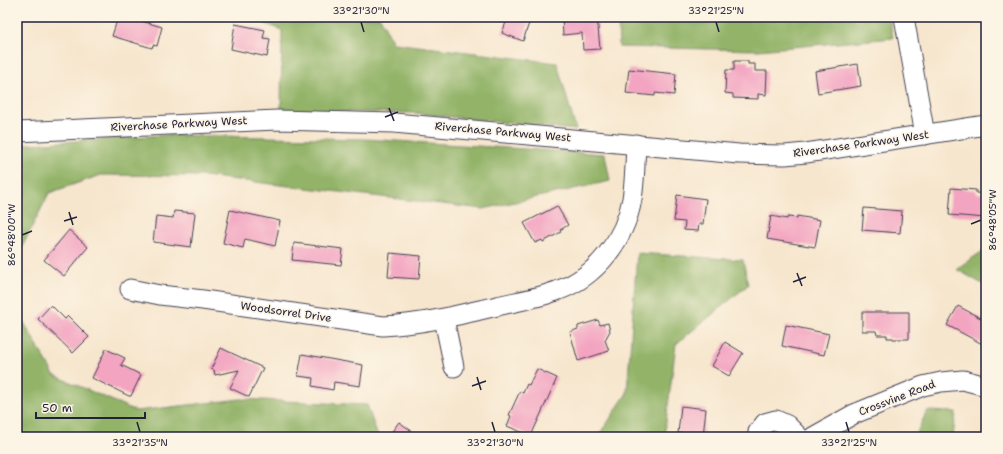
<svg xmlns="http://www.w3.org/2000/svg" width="1003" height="454" font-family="'Shantell Sans',sans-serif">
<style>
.forest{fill:#92b368;stroke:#5a6a52}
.building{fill:#f3a4c1}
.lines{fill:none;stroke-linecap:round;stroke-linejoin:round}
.minor-casing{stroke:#423f51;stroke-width:21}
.minor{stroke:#fff;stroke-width:19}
.ticks{fill:none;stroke:#22223b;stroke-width:1.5}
.labels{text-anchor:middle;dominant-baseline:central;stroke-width:3.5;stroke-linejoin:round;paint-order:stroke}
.street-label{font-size:11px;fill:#22223b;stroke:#fcf5e5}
.neatline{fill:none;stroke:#22223b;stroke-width:1.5}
.ticks-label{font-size:10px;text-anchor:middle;fill:#22223b}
</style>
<rect width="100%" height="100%" fill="#fcf5e5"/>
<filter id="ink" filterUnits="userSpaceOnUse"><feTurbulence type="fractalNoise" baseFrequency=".025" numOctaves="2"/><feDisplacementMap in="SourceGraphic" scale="8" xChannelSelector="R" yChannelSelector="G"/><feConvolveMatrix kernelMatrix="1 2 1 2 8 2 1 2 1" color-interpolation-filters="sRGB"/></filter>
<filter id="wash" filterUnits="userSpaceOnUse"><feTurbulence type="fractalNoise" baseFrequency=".012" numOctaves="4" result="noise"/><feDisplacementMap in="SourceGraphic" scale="16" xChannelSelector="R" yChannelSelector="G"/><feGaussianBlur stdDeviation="0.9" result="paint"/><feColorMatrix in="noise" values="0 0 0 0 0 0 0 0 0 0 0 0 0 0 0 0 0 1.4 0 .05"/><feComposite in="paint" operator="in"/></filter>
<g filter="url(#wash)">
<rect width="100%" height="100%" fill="#f7e6ce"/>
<g class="forest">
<polygon points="247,17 380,17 393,43 557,63 576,130 414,113 281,111 282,30"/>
<polygon points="618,17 889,17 893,38 758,50 619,47"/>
<polygon points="166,135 364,139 605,154 610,181 483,209 204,176 101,175 49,193 17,257 17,145"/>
<polygon points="986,249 986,286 956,269"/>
<polygon points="637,253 743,260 748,285 676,344 664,437 598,437 627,393"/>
<polygon points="17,276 23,321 54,375 136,411 241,399 367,405 378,437 17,437"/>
<polygon points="927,411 956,412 953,437 915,437"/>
</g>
<g id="blocks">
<g class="building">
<polygon points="118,17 128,17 162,27 157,46 153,45 152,48 112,36"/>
<polygon points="508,17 531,17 523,41 502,33"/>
<polygon points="562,17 597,17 600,49 583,50 582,33 563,35"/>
<polygon points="235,24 265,30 263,38 270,39 267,57 231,49"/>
<polygon points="734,61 748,61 748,64 755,64 755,71 767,71 766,95 758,94 758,99 733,98 733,94 725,93 726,70 734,70"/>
<polygon points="858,64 861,86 818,93 815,71"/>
<polygon points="629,69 676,74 674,95 655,93 655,96 626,93"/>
<polygon points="951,188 976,190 976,193 986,194 986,218 949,215"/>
<polygon points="677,195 706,199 703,224 699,224 698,231 684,230 685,222 674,221"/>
<polygon points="557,206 568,225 560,230 561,232 543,242 542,240 535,243 524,223"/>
<polygon points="864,208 902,211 900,233 862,230"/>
<polygon points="230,210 280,221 275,246 245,239 243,248 223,243"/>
<polygon points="174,211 195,213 191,247 153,242 156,216 173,218"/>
<polygon points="771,216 787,219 788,217 797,218 797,216 820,220 815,247 767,239"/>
<polygon points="69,230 88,247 64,276 44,260"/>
<polygon points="294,243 343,249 341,265 292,260"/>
<polygon points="390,253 421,256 419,279 388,277"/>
<polygon points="51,305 65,319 68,316 89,337 73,353 38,319"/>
<polygon points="958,306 986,321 986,346 947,325"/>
<polygon points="862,312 909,312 909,339 893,339 893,338 887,338 887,335 877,335 876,331 862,331"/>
<polygon points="598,320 600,325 608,323 610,331 605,340 609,351 578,361 570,332 578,329 578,326"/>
<polygon points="786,325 829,334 824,355 782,346"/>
<polygon points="725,342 743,353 729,376 712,366"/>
<polygon points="221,348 263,368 249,397 230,388 239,370 215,375 214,370 211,369"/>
<polygon points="106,349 125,358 121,365 141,375 131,396 129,396 92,378"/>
<polygon points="302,354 363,365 360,386 334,382 333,390 312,386 313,378 298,376"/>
<polygon points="537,369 557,378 531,436 507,426 511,416 509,415 520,391 523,393 527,384 529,385"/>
<polygon points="681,406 706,409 703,436 678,433"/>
<polygon points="399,422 420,437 388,437"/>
</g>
</g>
</g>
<g filter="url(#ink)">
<use href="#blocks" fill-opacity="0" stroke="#423f51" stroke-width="1"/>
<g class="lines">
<defs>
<g id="minor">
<polyline points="904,17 925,135"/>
<polyline points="17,132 277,120 394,123 739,154 785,155 806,153 986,125"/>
<path d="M130,289L160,295L203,300L383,326C423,324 459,315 497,306C518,301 539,298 559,290C597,276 625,239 632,199C635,181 635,162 636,144"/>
<polyline points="444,319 454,367"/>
<polyline points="758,437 758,432 765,423 776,420 787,425 799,437"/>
<polyline points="813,437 854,414 923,386 941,382 963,380 986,386"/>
</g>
</defs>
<use href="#minor" class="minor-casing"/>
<use href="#minor" class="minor"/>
</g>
</g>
<path class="ticks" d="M361,22L364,32M716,22L719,32M389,108L394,121M385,117L398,112M69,212L73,225M64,221L77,217M971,224L981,220M22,235L32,231M797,273L802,286M793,282L806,277M477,377L481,390M472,386L486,381M137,422L140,432M492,422L495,432M846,422L849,432"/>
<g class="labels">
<g class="street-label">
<text transform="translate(179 124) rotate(-3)">Riverchase Parkway West</text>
<text transform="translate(503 132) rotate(5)">Riverchase Parkway West</text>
<text transform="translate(861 144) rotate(-8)">Riverchase Parkway West</text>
<text transform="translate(286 312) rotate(8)">Woodsorrel Drive</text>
<text transform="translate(897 398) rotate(-21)">Crossvine Road</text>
</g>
</g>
<rect width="1003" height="454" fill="none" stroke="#fcf5e5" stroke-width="44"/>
<path d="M36 412v6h109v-6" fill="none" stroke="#22223b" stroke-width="2"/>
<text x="42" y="412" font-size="12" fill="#22223b" stroke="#fcf5e5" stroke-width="3" paint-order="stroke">50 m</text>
<rect x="22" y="22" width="959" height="410" class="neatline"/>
<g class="ticks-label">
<text x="361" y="14">33°21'30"N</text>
<text x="716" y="14">33°21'25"N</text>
<text transform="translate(992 220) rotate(-90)" y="4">86°48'05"W</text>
<text transform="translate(11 235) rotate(-90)" y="4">86°48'00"W</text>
<text x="140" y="446">33°21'35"N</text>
<text x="495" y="446">33°21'30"N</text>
<text x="849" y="446">33°21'25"N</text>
</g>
</svg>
